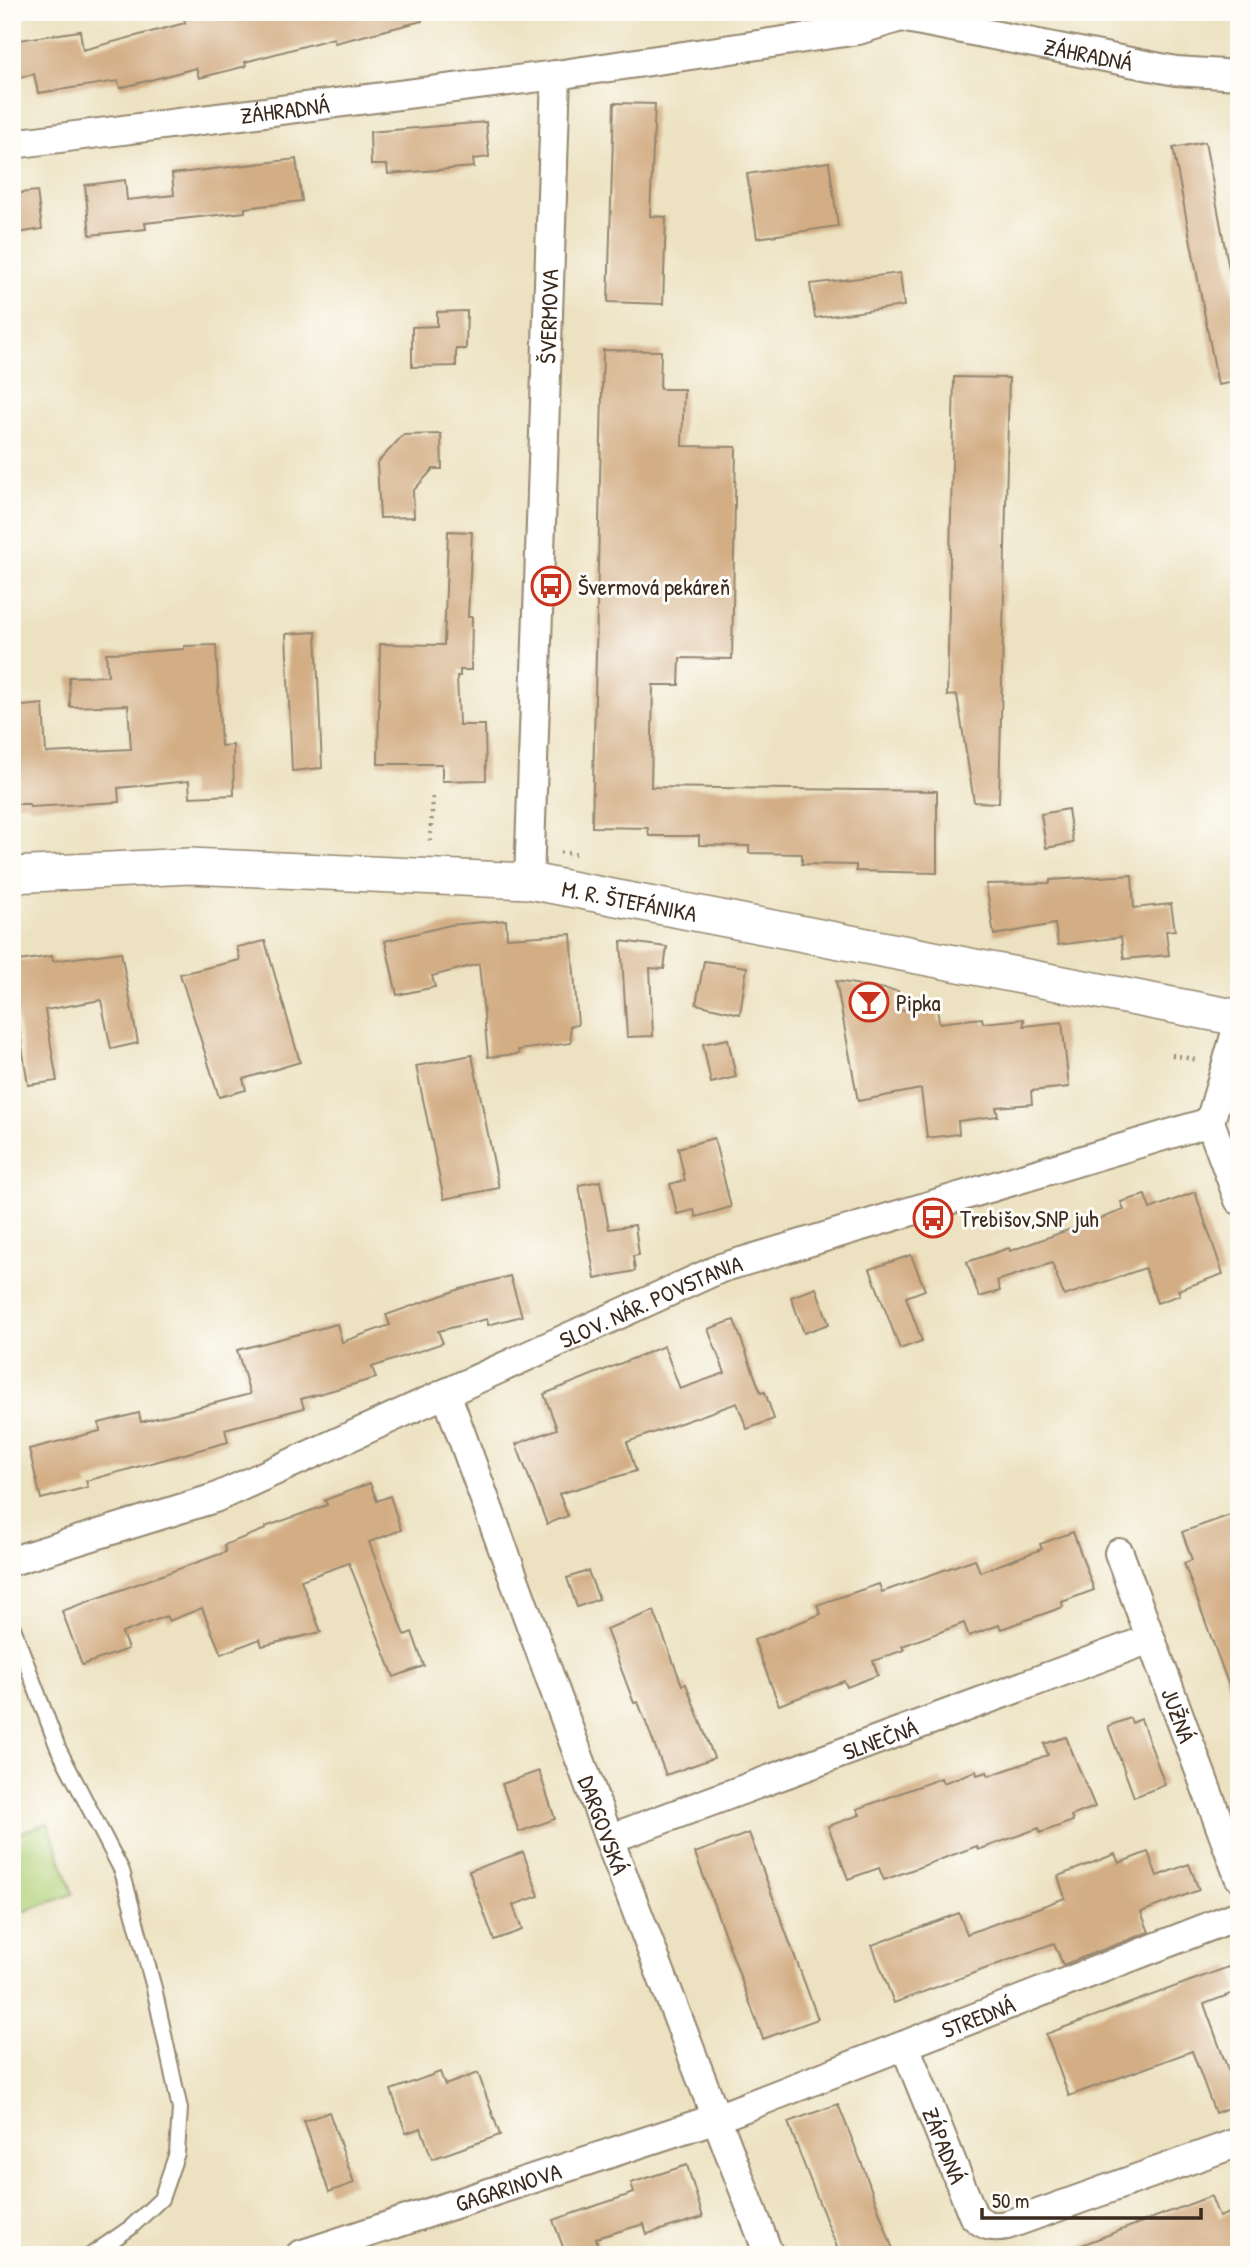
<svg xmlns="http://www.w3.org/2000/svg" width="1251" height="2267" font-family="'Patrick Hand',sans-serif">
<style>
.green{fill:#b1d179;stroke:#767e4c;stroke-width:2}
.building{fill:#d3ad84}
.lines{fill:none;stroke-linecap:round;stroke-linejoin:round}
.service-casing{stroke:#94866f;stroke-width:18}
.minor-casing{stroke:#94866f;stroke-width:32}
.tertiary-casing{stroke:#94866f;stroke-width:38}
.path{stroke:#94866f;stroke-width:4.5;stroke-dasharray:2 5;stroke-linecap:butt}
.service{stroke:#fff;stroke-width:14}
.minor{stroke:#fff;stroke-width:28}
.tertiary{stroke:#fff;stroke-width:35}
.labels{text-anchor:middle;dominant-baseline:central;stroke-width:6;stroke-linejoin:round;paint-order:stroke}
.street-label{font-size:23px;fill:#3b2a1e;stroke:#fdfcf7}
.poi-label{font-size:23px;fill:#3b2a1e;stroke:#fdfcf7;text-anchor:start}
</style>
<rect width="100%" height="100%" fill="#fdfcf7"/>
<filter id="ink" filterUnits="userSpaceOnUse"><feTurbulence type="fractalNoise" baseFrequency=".0143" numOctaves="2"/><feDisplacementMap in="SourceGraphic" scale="14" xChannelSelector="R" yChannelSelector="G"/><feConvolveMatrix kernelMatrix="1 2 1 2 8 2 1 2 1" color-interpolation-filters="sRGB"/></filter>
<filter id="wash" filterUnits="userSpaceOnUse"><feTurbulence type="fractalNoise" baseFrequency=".00686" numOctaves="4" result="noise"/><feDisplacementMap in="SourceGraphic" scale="28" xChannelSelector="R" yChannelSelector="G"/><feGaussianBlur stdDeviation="1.57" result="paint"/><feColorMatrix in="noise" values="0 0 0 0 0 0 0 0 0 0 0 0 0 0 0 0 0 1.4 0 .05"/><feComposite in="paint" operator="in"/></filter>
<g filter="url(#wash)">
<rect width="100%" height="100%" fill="#ece1c0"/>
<polygon class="green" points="48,1823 73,1894 12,1916 12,1835"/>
<g id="blocks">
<g class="building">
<polygon points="207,12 421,12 422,21 335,43 334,38 245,62 246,66 199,78 196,68 120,88 118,81 38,93 34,74 12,79 12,41 80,31 83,50 185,23 184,18"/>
<polygon points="614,103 655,104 650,216 666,217 663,304 608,302"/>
<polygon points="486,122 489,157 473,159 474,167 388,174 387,165 371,165 370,132"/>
<polygon points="1205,142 1239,322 1239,381 1218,385 1173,148"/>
<polygon points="296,159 302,201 245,208 245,212 145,223 146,229 90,235 85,185 125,180 127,200 174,195 172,174"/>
<polygon points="829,162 838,226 757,238 747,174"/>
<polygon points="37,191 42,229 12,234 12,194"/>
<polygon points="900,273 904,306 815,318 810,284"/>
<polygon points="467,311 466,349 456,349 456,366 412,367 412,327 437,326 437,312"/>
<polygon points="603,350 661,351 660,389 684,389 682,446 736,447 732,659 680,658 679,685 653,685 651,787 937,791 937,873 856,871 856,865 802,864 802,854 749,853 749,846 699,845 699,836 649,836 648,828 592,827"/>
<polygon points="954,377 1009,378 999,803 974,802 957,695 947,696"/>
<polygon points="441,434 442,469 433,469 413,491 414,517 380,518 377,463 403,435"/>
<polygon points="448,531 472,532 468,617 472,617 471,670 460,670 460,676 457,676 459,725 485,725 486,780 442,781 442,764 378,764 380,644 444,645"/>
<polygon points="316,632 322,768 292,771 286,634"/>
<polygon points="216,645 221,746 233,745 234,795 190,797 189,781 118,788 119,802 30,807 29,804 14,804 12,707 43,704 46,753 131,749 128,705 70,707 69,677 108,676 106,653 143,652 184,649 184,646"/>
<polygon points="1068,809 1073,843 1046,848 1041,814"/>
<polygon points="1132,875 1134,908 1171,904 1175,930 1166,931 1169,955 1124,959 1121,937 1058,945 1055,924 994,935 986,884 1050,883 1050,880"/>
<polygon points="506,920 507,938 571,934 578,1025 570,1026 571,1043 518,1050 519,1054 488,1057 479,964 432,976 435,987 397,995 385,941 450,925"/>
<polygon points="265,941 300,1062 243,1079 246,1090 219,1097 180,974 240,960 237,947"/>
<polygon points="621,941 667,947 664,969 650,968 653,1036 627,1037"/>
<polygon points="121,952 138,1043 111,1049 101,1000 45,1010 57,1081 28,1085 12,981 12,962 52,956 53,961"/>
<polygon points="704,961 747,967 740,1014 696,1004"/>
<polygon points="836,981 898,991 895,1011 937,1006 939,1023 982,1018 983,1023 1024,1019 1024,1026 1062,1022 1069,1087 1031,1091 1032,1104 996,1107 998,1116 958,1121 959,1134 927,1138 921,1089 858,1101"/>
<polygon points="728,1039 736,1077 711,1083 703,1044"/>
<polygon points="472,1055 499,1188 444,1199 416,1066"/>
<polygon points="714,1138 731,1207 696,1217 694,1210 677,1214 670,1184 685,1180 678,1148"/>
<polygon points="600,1181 609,1229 635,1225 639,1255 633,1256 635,1271 595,1279 579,1185"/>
<polygon points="1195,1192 1223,1274 1178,1290 1180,1295 1157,1303 1145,1268 1064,1296 1052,1263 997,1281 1000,1291 979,1297 967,1262 1009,1248 1010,1251 1124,1210 1121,1202 1145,1195 1150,1209"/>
<polygon points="911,1255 925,1290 906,1297 922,1341 900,1349 870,1269"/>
<polygon points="510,1276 522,1316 488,1325 487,1319 438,1331 443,1343 372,1367 376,1378 301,1399 304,1408 225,1429 228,1442 86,1481 88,1487 41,1499 29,1449 100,1431 99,1423 139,1413 141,1422 250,1394 237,1350 337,1324 342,1342 390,1325 386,1315 460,1289"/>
<polygon points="816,1288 829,1324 804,1333 791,1297"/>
<polygon points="734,1320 761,1393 765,1392 774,1419 747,1429 737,1403 627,1442 636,1471 559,1494 568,1516 547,1524 516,1444 557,1429 544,1394 664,1346 680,1389 725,1373 708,1329"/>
<polygon points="370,1483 377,1501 390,1496 401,1530 369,1542 405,1635 412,1632 424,1666 394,1677 349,1563 301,1580 321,1632 262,1646 260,1639 221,1654 202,1608 169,1621 166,1616 122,1633 128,1649 82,1665 62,1611 226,1552 224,1545 266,1529 265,1527 327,1505 325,1500"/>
<polygon points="1239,1512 1239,1708 1237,1708 1184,1563 1192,1560 1182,1532"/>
<polygon points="1073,1532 1094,1590 1062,1602 1063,1607 1001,1629 999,1625 969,1636 964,1623 902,1646 904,1650 873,1661 878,1675 847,1687 844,1681 779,1705 754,1640 821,1614 817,1605 849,1594 879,1584 882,1592 975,1559 980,1572 1042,1549 1040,1544"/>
<polygon points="588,1571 599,1599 577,1607 567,1578"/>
<polygon points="654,1611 682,1685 686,1684 714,1758 666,1775 638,1702 634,1703 606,1629"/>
<polygon points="1130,1718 1132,1723 1141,1719 1165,1785 1134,1797 1108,1726"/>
<polygon points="1066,1737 1095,1807 1071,1816 1073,1821 1040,1833 1039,1828 978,1850 977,1846 884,1880 879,1868 848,1879 828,1826 860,1815 857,1809 941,1778 943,1783 976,1771 977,1775 987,1772 989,1776 1048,1755 1044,1744"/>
<polygon points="539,1771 555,1819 519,1832 502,1784"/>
<polygon points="749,1833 818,2019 763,2039 695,1853"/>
<polygon points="523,1852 539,1896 513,1905 522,1930 494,1940 469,1871"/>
<polygon points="1148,1852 1157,1876 1189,1864 1199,1890 1141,1912 1149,1932 1063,1965 1054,1943 894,2003 872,1945 959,1913 967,1934 1065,1898 1058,1876 1115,1854 1119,1863"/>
<polygon points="1231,1966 1239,1991 1204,2004 1231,2078 1239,2075 1239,2104 1215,2113 1192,2051 1069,2096 1046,2034"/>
<polygon points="440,2072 445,2085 478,2073 500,2135 432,2159 421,2128 406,2133 391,2090"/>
<polygon points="838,2104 862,2164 895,2255 840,2255 803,2162 788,2122"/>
<polygon points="329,2112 354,2183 329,2192 304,2121"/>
<polygon points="687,2165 703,2217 647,2234 644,2224 596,2238 598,2245 566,2255 553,2220 634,2193 631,2183"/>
<polygon points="1211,2196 1219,2217 1239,2209 1239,2255 1063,2255 1063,2252"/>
</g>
</g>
</g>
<g filter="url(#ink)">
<use href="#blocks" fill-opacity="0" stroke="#94866f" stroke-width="2"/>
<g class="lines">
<defs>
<polyline id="service" points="12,1625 58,1748 122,1871 154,1988 180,2109 177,2153 161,2199 130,2228 91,2255"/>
<g id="minor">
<path id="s1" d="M858,30L901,17L1176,71L1239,75"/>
<path id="s2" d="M12,144L556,75"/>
<path id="s3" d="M529,881L556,75L858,30L854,12"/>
<polyline points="1210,1122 1239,1022"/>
<polyline points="1210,1122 1239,1200"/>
<path id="s4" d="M446,1393L609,1839L769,2255"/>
<path id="s5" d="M1119,1553L1239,1877"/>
<path id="s6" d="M12,1561L215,1498L721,1268L1210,1122"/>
<path id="s7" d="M609,1839L1150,1639"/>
<path id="s8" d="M905,2046L973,2215C984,2226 992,2228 1007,2225L1239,2142"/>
<path id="s9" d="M300,2255L717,2118L1239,1915"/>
</g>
<g id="tertiary">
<path id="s10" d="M12,875L189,866L529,881L1239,1018"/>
</g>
</defs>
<use href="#service" class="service-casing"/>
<use href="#minor" class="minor-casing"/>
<use href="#tertiary" class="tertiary-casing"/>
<g class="path">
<polyline points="430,841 433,795"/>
<polyline points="560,852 580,854"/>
<polyline points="1172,1055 1198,1060"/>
</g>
<use href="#service" class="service"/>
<use href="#minor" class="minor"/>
<use href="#tertiary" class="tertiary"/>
</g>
</g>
<defs>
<symbol id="bus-ring" viewBox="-11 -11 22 22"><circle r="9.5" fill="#fdfcf7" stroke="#c8321e" stroke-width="1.5"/><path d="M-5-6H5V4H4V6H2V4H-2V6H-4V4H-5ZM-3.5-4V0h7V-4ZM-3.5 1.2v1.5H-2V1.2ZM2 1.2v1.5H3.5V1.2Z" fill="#c8321e"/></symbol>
<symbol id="bar-ring" viewBox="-11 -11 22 22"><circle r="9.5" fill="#fdfcf7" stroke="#c8321e" stroke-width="1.5"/><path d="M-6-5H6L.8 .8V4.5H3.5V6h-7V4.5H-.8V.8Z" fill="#c8321e"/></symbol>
</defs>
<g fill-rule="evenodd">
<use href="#bus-ring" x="529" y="564" width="44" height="44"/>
<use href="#bar-ring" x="847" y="980" width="44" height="44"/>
<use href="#bus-ring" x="911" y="1196" width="44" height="44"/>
</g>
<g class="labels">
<g class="street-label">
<text stroke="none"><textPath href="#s1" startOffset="236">ZÁHRADNÁ</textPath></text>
<text stroke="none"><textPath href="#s2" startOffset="275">ZÁHRADNÁ</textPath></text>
<text stroke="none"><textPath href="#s3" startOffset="565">ŠVERMOVA</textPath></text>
<text stroke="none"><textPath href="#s10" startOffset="620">M. R. ŠTEFÁNIKA</textPath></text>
<text stroke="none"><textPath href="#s6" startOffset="691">SLOV. NÁR. POVSTANIA</textPath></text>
<text stroke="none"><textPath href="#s5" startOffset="173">JUŽNÁ</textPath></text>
<text stroke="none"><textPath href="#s7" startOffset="289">SLNEČNÁ</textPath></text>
<text stroke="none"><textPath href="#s4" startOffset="460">DARGOVSKÁ</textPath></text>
<text stroke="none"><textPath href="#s9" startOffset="719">STREDNÁ</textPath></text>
<text stroke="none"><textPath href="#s8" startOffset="107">ZÁPADNÁ</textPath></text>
<text stroke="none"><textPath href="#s9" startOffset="219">GAGARINOVA</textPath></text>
</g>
<g class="poi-label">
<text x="578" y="586">Švermová pekáreň</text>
<text x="896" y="1002">Pipka</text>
<text x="960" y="1218">Trebišov,SNP juh</text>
</g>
</g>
<rect width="1251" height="2267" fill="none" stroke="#fdfcf7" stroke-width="42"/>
<path d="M982 2208v10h219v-10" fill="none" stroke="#3b2a1e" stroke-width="3.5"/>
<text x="992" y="2208" font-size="21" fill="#3b2a1e" stroke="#fdfcf7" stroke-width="5" paint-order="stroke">50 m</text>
</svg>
